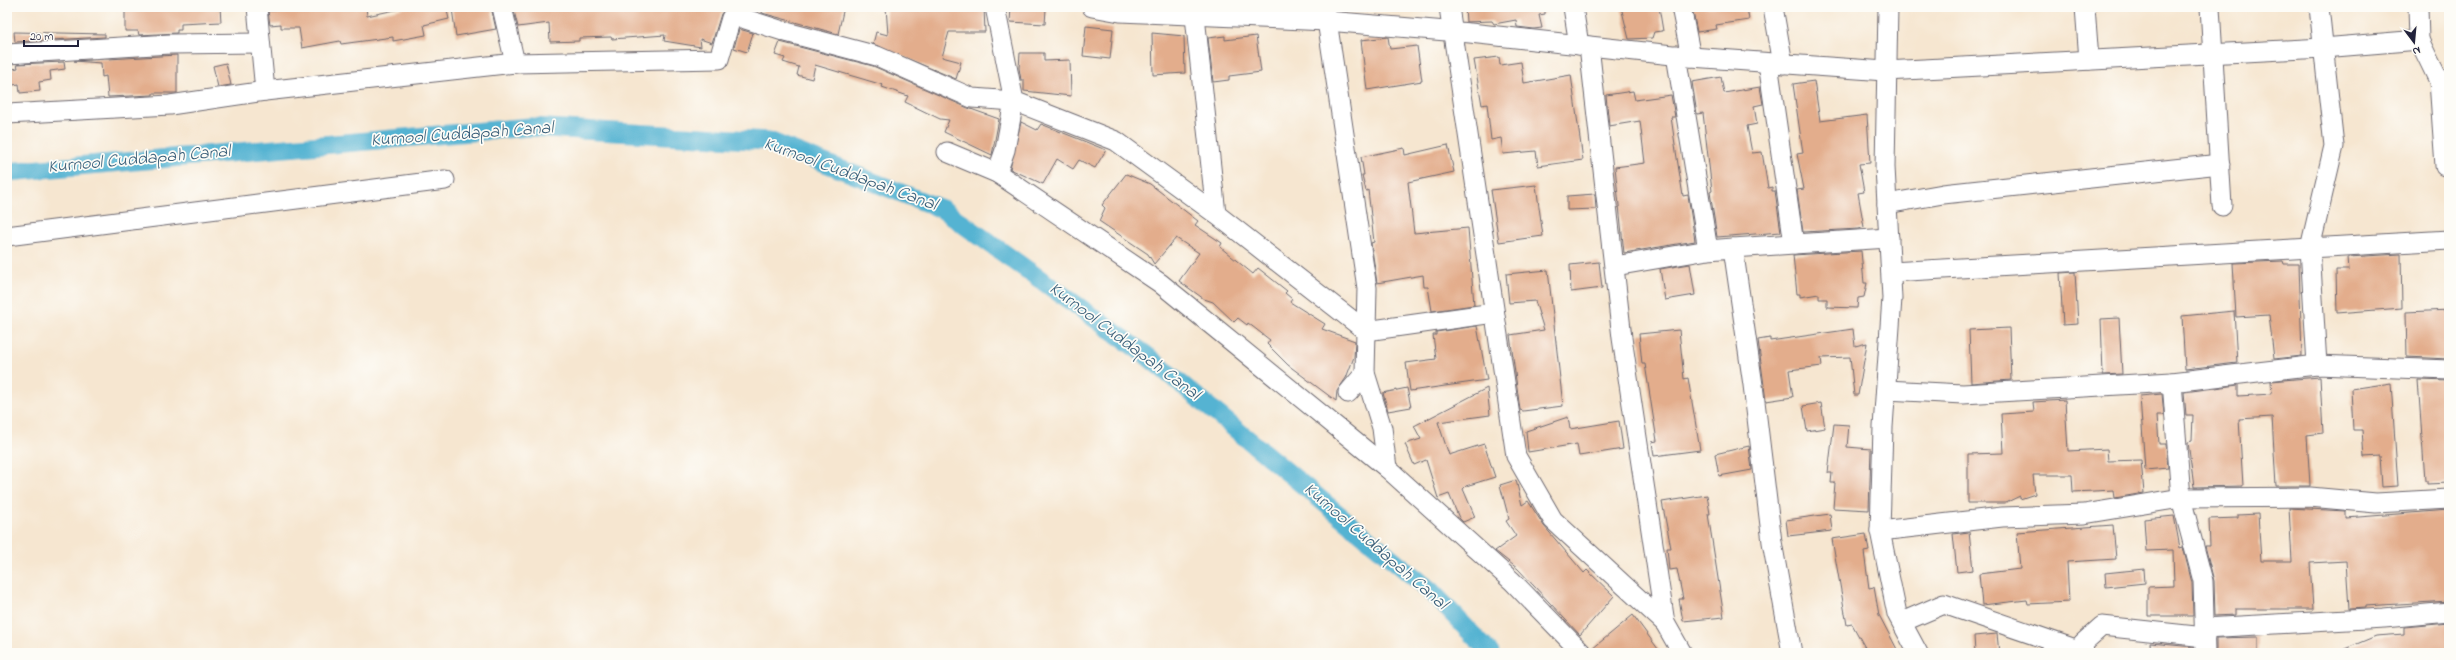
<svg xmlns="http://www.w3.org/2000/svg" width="2456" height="660" font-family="'Indie Flower',sans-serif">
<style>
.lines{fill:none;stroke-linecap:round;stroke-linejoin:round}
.canal{stroke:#54b3d2;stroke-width:19}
.building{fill:#e3ad8c}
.minor-casing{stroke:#6c676f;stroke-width:21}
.minor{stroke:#fff;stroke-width:19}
.labels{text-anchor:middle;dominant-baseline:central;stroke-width:3.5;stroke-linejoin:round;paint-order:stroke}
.water-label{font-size:18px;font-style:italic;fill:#365c77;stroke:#fdfcf7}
</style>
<rect width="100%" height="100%" fill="#fdfcf7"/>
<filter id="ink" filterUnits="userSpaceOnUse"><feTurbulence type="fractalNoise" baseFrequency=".025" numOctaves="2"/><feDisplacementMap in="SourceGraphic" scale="8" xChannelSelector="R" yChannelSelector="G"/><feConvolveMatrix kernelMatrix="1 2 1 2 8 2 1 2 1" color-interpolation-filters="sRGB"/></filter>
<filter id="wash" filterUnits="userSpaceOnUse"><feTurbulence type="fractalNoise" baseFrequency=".012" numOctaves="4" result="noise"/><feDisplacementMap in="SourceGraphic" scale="16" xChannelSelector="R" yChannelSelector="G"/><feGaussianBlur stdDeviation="0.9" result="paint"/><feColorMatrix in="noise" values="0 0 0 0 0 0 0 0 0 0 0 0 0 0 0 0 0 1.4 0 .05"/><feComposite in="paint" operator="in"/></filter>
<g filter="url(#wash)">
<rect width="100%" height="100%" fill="#f6e6d0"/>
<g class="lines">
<polyline class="canal" points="7,172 530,127 769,141 942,209 1146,355 1431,591 1490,653"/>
</g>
<g id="blocks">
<g class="building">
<polygon points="125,7 220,7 221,22 181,24 181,30 177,30 177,33 139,35 138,31 125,31"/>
<polygon points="308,7 366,7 367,16 409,7 446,7 449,19 424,25 426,35 393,41 393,37 341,44 340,41 302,48 299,28 281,28 281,24 270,25 268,11 309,9"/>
<polygon points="461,7 491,7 496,29 456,36 452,9"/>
<polygon points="513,7 731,7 725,9 721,14 712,43 700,39 701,47 664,41 665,35 612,39 611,37 579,38 579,41 550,42 549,23 518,27"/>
<polygon points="763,7 844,7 838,34 762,13"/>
<polygon points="886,7 984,7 985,32 949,32 942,57 961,62 956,79 873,44 876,32 888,35"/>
<polygon points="1011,7 1046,9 1045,24 1010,22"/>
<polygon points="1465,7 1545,7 1545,14 1539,15 1542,28 1534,29 1517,27 1516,20 1494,24 1492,21 1466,22"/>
<polygon points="1621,7 1659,7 1663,31 1654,32 1652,38 1629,39"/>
<polygon points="1692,7 1747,7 1749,20 1716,25 1717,29 1697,32"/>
<polygon points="1086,26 1113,29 1110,59 1083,56"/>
<polygon points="739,29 753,33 747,52 734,48"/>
<polygon points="14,32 105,34 105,37 15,42"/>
<polygon points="1152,33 1184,36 1185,73 1153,75"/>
<polygon points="1225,36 1225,40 1256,36 1261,72 1229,76 1229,80 1213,82 1208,38"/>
<polygon points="1388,37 1390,49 1417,46 1422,81 1367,90 1361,40"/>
<polygon points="780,42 873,66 968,108 999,119 992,155 944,132 949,120 940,119 905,102 908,96 882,87 883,85 815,65 812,79 797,75 799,67 783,62 785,58 775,55"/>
<polygon points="1020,53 1044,53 1044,61 1070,60 1071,96 1024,91 1024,80 1021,80 1019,68"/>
<polygon points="177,55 177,93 153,93 153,95 108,97 106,76 102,77 101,63 74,61"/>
<polygon points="1499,57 1500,65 1521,62 1524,83 1571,75 1583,160 1538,166 1536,151 1503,154 1501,138 1491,140 1487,104 1482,105 1474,60"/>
<polygon points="64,62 65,69 50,71 51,80 39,82 40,91 20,93 19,84 7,86 7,70 18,68 17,64"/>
<polygon points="226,63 231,85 218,87 213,66"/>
<polygon points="1721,77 1724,93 1760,87 1763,104 1754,106 1757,124 1747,126 1752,153 1762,152 1768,188 1772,187 1772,191 1775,191 1781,232 1717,237 1710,192 1712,191 1703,113 1697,114 1692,82"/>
<polygon points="1814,81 1820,121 1867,115 1870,163 1859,164 1864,192 1858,193 1864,227 1859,229 1803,232 1797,190 1804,189 1797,154 1803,153 1793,84"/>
<polygon points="1633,91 1635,100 1671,95 1675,117 1671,117 1677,158 1683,196 1688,195 1695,241 1624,253 1615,167 1645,163 1640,121 1609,126 1606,95"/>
<polygon points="1021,122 1037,130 1041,124 1106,150 1095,168 1079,160 1073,169 1057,159 1043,184 1010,169"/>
<polygon points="1448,145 1454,172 1408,182 1414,233 1468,228 1474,305 1432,311 1428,287 1424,287 1423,275 1377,283 1371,243 1374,242 1368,190 1366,191 1362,175 1364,175 1361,157 1404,148 1405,155"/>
<polygon points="1126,174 1150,184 1198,221 1195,225 1222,243 1220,247 1253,274 1258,268 1287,291 1285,293 1292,299 1290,302 1325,324 1322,329 1355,341 1354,357 1346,378 1337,391 1336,401 1288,365 1267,344 1270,340 1248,323 1247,325 1238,318 1234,322 1213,302 1204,299 1179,281 1199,253 1176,238 1154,264 1148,254 1099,221 1105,208 1102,205"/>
<polygon points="1536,185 1543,236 1499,242 1491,190"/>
<polygon points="1595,194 1596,209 1567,210 1567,196"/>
<polygon points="1861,251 1864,283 1867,283 1864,297 1858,298 1857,308 1827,307 1827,299 1819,299 1819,294 1800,297 1800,294 1797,294 1793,255"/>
<polygon points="2401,254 2402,308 2337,313 2336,270 2349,270 2348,257"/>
<polygon points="2283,261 2284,264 2299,264 2302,356 2274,359 2269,315 2236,317 2233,263"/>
<polygon points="1599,262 1602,288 1571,292 1570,265"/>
<polygon points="1690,264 1695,295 1665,300 1660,269"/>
<polygon points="1548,270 1563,406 1523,411 1520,410 1510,335 1544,330 1535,301 1509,303 1506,274"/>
<polygon points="2075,272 2078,324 2063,325 2060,273"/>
<polygon points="2449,310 2449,359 2407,357 2406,312"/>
<polygon points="2234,311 2237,363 2185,369 2182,316"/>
<polygon points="2119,318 2122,374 2103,375 2101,319"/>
<polygon points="1477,326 1487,380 1410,391 1406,363 1436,359 1433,335 1436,335 1436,332"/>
<polygon points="2009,328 2011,380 1971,383 1969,330"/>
<polygon points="1853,329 1855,346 1867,343 1858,395 1854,395 1850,357 1821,358 1822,366 1789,370 1793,397 1766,401 1758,340 1770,338 1770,341"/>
<polygon points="1679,330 1684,379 1688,378 1700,450 1654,456 1652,442 1657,441 1645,364 1642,364 1639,334"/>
<polygon points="2320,377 2323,433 2307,435 2310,486 2276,486 2272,417 2239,419 2243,486 2194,487 2188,442 2192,441 2193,415 2186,415 2184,392 2238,385 2238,396 2272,394 2271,381"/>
<polygon points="2418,380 2449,381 2449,483 2427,484 2427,481 2425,481"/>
<polygon points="2391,383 2398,486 2382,487 2380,456 2364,457 2362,430 2353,430 2351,389"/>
<polygon points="1407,388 1411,407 1388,411 1383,393"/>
<polygon points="1487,388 1490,415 1438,422 1449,455 1484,444 1495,477 1466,486 1463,489 1475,517 1463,522 1459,518 1449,494 1438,498 1426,460 1414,465 1405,444 1421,439 1414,426"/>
<polygon points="2162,394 2164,415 2157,415 2159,444 2166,444 2168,468 2145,470 2140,396"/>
<polygon points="2065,400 2068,451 2107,449 2108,461 2141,460 2144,493 2115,498 2114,490 2073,492 2072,475 2033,475 2035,494 2020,499 2020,496 2005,503 1968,503 1968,454 2003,453 2001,414 2034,412 2033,402"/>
<polygon points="1821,403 1825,428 1807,431 1803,406"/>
<polygon points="1568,417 1570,429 1619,421 1623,449 1579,456 1577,444 1528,452 1526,431"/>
<polygon points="1834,424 1849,425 1847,447 1871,449 1869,510 1833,508 1835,483 1831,483 1832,473 1828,473"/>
<polygon points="1749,446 1752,470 1719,476 1715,454"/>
<polygon points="1516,480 1522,505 1528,501 1544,526 1584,573 1587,570 1614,596 1580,635 1518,569 1495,551 1516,536 1506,521 1509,519 1500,485"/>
<polygon points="1707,495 1710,514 1708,514 1724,617 1683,621 1679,599 1683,599 1677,569 1669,570 1667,548 1671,548 1662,502"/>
<polygon points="2289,508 2346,511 2346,518 2449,510 2449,601 2365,606 2365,608 2349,609 2346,561 2310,563 2313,609 2235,609 2235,615 2215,616 2214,581 2205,546 2210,546 2209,519 2238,518 2238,515 2258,514 2261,561 2292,561"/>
<polygon points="1830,514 1832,531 1788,536 1786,520"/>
<polygon points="2174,516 2180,548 2183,547 2192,583 2193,616 2148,616 2148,587 2174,586 2173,550 2146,551 2144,519"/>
<polygon points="2113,525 2116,559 2067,562 2069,602 2028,604 2027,600 1982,605 1979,574 2020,569 2017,532"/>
<polygon points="1969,532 1973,570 1957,572 1953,534"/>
<polygon points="1866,534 1869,551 1864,552 1869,588 1874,587 1879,615 1899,653 1868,653 1852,624 1847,625 1832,539"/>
<polygon points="2144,569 2145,583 2106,587 2105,573"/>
<polygon points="1633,615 1661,653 1593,653 1592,649"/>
<polygon points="2449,623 2449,653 2335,653 2376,636 2404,634 2404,627"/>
<polygon points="1997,634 1999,653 1975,653 1974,636"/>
<polygon points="2258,637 2258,653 2216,653 2216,638"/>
<polygon points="2150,643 2194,647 2194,653 2151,653"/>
</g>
</g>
</g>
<g filter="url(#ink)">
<use href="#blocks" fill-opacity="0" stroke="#6c676f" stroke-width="1"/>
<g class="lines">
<defs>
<g id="minor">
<polyline points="257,7 265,91"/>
<polyline points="502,7 515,63"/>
<polyline points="995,7 1014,101 1116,141 1216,214"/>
<polyline points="1092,7 1120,12 1327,21 1470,33 1691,57 1885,71 2323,48 2419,40 2418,7"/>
<polyline points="1194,7 1216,214 1366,331 1494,313"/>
<polyline points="1325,7 1367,288 1365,373 1348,393"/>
<polyline points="1449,7 1516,456 1553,520 1665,623"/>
<polyline points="1573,7 1579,45"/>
<polyline points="1681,7 1691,57"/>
<polyline points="1773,7 1783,64"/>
<polyline points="1888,7 1885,167 1892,298 1883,427 1880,531 1897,614 1918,653"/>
<polyline points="2085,7 2089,60"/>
<polyline points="2210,7 2222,206"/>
<polyline points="2419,40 2439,81 2449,79"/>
<polyline points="1589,46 1622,338 1665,623 1682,653"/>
<polyline points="7,54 170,44 260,43"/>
<polyline points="1676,55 1708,250 1733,248 1753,385 1772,542 1792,653"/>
<polyline points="1768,63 1794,244 1889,238"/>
<polyline points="2439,81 2445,166 2449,167"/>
<polyline points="7,114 170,105 265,91 515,63 719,59 731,18 742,18 786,32 877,56 972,98 1014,101 1005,150 997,173"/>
<polyline points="947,152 997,173 1160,283 1387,468 1512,581 1582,653"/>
<polyline points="1887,204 1943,194 2220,164"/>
<polyline points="7,236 445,180"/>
<polyline points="1733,248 1794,244"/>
<polyline points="1615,266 1708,250"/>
<polyline points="1891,272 2310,248 2334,146 2319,7"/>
<polyline points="2317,365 2310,248 2449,240"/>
<polyline points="1365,373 1382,428 1387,468"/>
<polyline points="1886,390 1963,394 2172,382"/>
<polyline points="1880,531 2002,517 2084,514 2181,498 2310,497 2376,503 2449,499"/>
<polyline points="1902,622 1944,604 2084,652"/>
<polyline points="2205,628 2384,618 2449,612"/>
<polyline points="2084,653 2083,643 2102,626 2205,637"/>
<polyline points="2205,653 2203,581 2181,498 2172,382 2317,365 2449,370"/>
</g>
</defs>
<use href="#minor" class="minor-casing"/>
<use href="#minor" class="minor"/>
</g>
</g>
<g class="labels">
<g class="water-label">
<text transform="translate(462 135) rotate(-4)">Kurnool Cuddapah Canal</text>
<text transform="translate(139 160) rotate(-5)">Kurnool Cuddapah Canal</text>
<text transform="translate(850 175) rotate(20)">Kurnool Cuddapah Canal</text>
<text transform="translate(1124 342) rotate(37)">Kurnool Cuddapah Canal</text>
<text transform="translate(1375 547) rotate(41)">Kurnool Cuddapah Canal</text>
</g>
</g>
<rect width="2456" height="660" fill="none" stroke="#fdfcf7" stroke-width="24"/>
<g transform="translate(2414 42) rotate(164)" stroke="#fdfcf7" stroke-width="3" paint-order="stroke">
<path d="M0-3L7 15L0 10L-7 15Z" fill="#22223b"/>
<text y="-6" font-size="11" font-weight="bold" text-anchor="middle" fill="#22223b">N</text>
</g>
<path d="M24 40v6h54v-6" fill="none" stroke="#22223b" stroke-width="2"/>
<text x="30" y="40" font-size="12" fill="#22223b" stroke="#fdfcf7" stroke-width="3" paint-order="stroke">20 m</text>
</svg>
